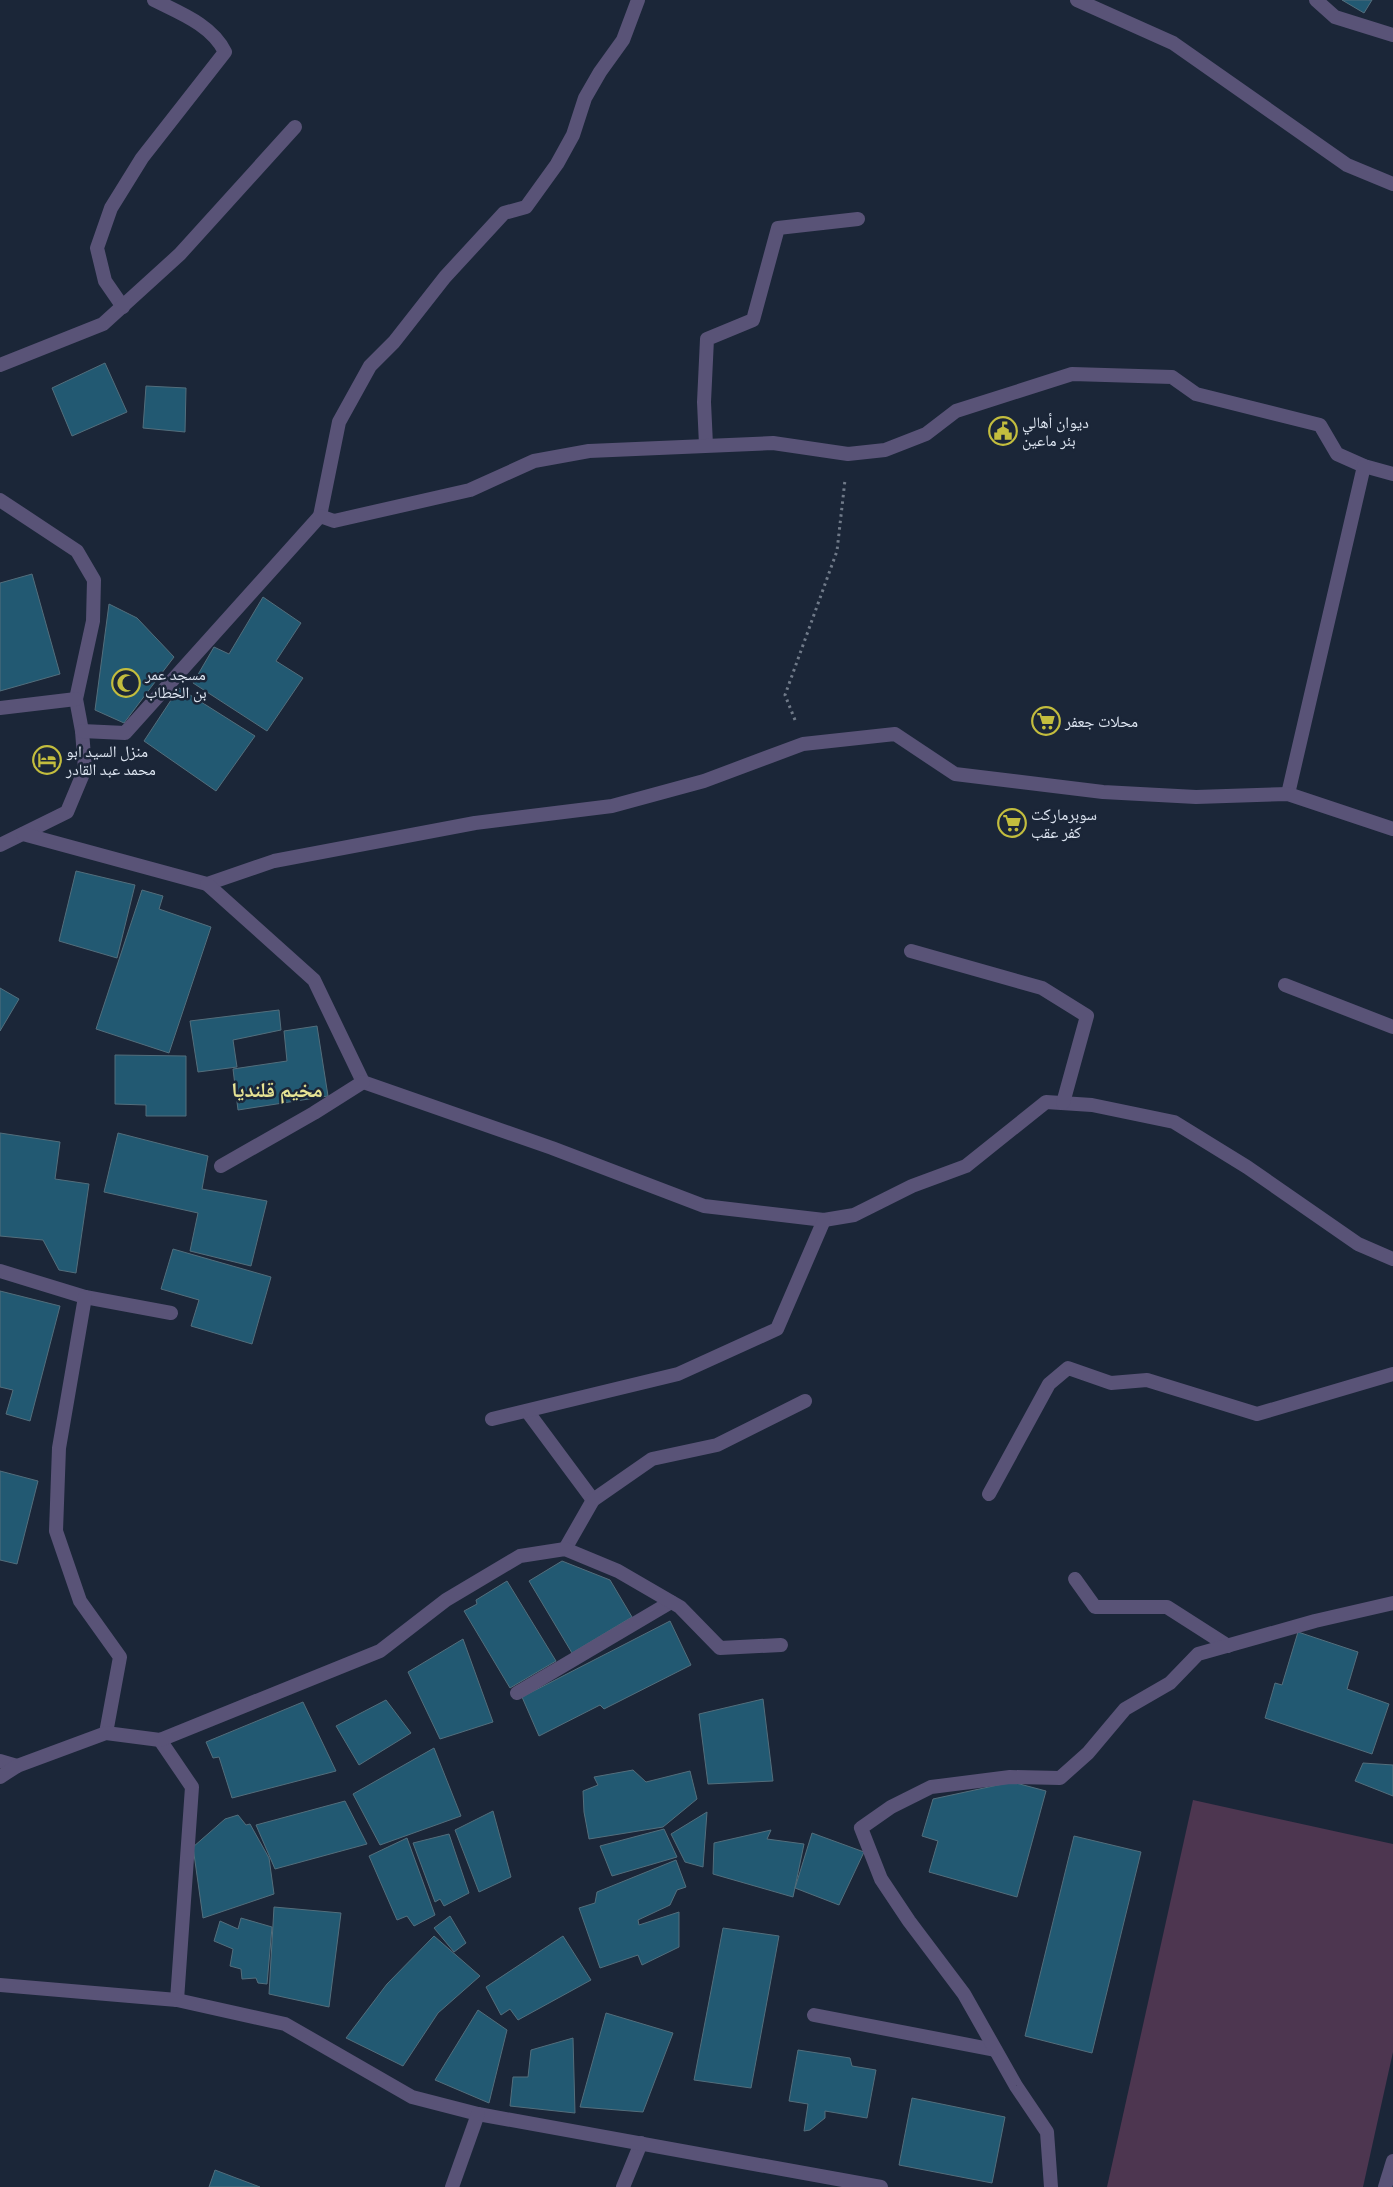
<svg xmlns="http://www.w3.org/2000/svg" width="1393" height="2187" font-family="Cabin,'Noto Naskh Arabic',sans-serif">
<style>
.green{fill:#4d3650}
.building{fill:#225972;stroke:#536e7c}
.lines{fill:none;stroke-linecap:round;stroke-linejoin:round}
.path{stroke:#707a89;stroke-width:3;stroke-dasharray:2.5 4;stroke-linecap:butt}
.service{stroke:#595377;stroke-width:14}
.minor{stroke:#595377;stroke-width:14}
.labels{text-anchor:middle;dominant-baseline:central;stroke-width:5;stroke-linejoin:round;paint-order:stroke}
.poi-label{font-size:16px;fill:#dee6f2;stroke:#1b2638;text-anchor:start}
.district-label{font-size:21px;font-weight:bold;fill:#e6e394;stroke:#1b2638}
</style>
<rect width="100%" height="100%" fill="#1b2638"/>
<polygon class="green" points="1193,1800 1393,1844 1393,2052 1363,2187 1107,2187"/>
<g class="building">
<polygon points="1342,0 1372,0 1364,13"/>
<polygon points="105,363 127,412 72,436 52,388"/>
<polygon points="146,386 186,388 185,432 143,428"/>
<polygon points="32,574 60,674 0,691 0,583"/>
<polygon points="263,597 301,623 276,661 303,678 267,731 193,683 214,647 229,654"/>
<polygon points="109,604 137,618 174,657 124,723 95,710"/>
<polygon points="179,688 255,736 216,791 144,741"/>
<polygon points="76,871 135,885 117,958 59,941"/>
<polygon points="142,890 163,896 159,909 211,927 169,1053 96,1029"/>
<polygon points="0,988 19,999 0,1031"/>
<polygon points="279,1010 281,1030 233,1040 237,1067 198,1072 190,1021"/>
<polygon points="317,1026 328,1096 238,1110 233,1069 287,1061 284,1031"/>
<polygon points="115,1055 186,1056 186,1116 146,1116 146,1105 115,1104"/>
<polygon points="0,1133 60,1142 55,1179 89,1184 76,1273 59,1270 43,1240 0,1236"/>
<polygon points="118,1133 208,1156 202,1189 267,1201 251,1266 190,1251 198,1213 104,1192"/>
<polygon points="173,1249 271,1277 252,1344 191,1326 199,1300 161,1289"/>
<polygon points="0,1291 60,1306 30,1421 6,1414 13,1390 0,1387"/>
<polygon points="0,1471 38,1481 17,1564 0,1560"/>
<polygon points="562,1561 610,1580 632,1617 572,1653 529,1581"/>
<polygon points="507,1581 556,1661 510,1688 464,1611 477,1604 476,1600"/>
<polygon points="670,1621 691,1665 604,1709 600,1705 539,1736 522,1697"/>
<polygon points="1298,1632 1358,1652 1347,1689 1389,1704 1372,1754 1265,1718 1275,1683 1282,1685"/>
<polygon points="463,1639 493,1722 440,1739 408,1672"/>
<polygon points="763,1699 773,1781 708,1784 699,1714"/>
<polygon points="386,1700 411,1733 359,1765 336,1726"/>
<polygon points="303,1702 336,1771 232,1798 219,1757 213,1758 206,1742"/>
<polygon points="434,1748 461,1816 380,1845 353,1794"/>
<polygon points="1363,1763 1393,1765 1393,1796 1355,1781"/>
<polygon points="633,1770 646,1782 690,1771 697,1799 663,1827 589,1839 584,1812 583,1791 598,1785 594,1777"/>
<polygon points="1012,1782 1046,1791 1017,1897 929,1872 938,1841 922,1836 933,1799"/>
<polygon points="345,1801 367,1844 275,1869 256,1825"/>
<polygon points="493,1811 511,1877 479,1892 455,1830"/>
<polygon points="707,1812 703,1867 685,1862 671,1834"/>
<polygon points="238,1815 246,1825 250,1824 269,1858 274,1894 203,1918 193,1847 225,1819"/>
<polygon points="664,1829 677,1857 612,1876 600,1846"/>
<polygon points="771,1830 767,1839 804,1844 793,1897 713,1874 714,1843"/>
<polygon points="812,1833 864,1852 839,1905 795,1888"/>
<polygon points="449,1834 469,1893 444,1906 440,1899 435,1902 413,1843"/>
<polygon points="1074,1836 1141,1852 1092,2053 1025,2036"/>
<polygon points="407,1838 435,1915 414,1926 407,1916 397,1920 369,1856"/>
<polygon points="676,1860 686,1887 677,1890 670,1905 638,1920 639,1925 679,1912 679,1947 642,1965 638,1955 600,1968 579,1908 595,1903 597,1892"/>
<polygon points="274,1907 341,1913 329,2007 269,1994"/>
<polygon points="450,1916 466,1943 454,1952 434,1928"/>
<polygon points="241,1918 272,1927 267,1984 258,1983 256,1978 242,1979 241,1969 230,1966 233,1949 214,1941 220,1921 238,1929"/>
<polygon points="723,1928 779,1936 751,2088 694,2080"/>
<polygon points="434,1936 480,1976 438,2013 403,2066 346,2038 387,1984"/>
<polygon points="563,1936 591,1980 518,2020 510,2009 501,2015 486,1987"/>
<polygon points="478,2010 507,2030 489,2103 435,2080"/>
<polygon points="606,2013 673,2033 643,2112 580,2107"/>
<polygon points="573,2038 575,2113 510,2106 513,2077 528,2077 531,2050"/>
<polygon points="798,2050 850,2058 852,2066 876,2070 867,2118 825,2111 825,2118 810,2130 804,2131 808,2104 789,2101"/>
<polygon points="912,2098 1005,2117 992,2183 899,2165"/>
<polygon points="215,2170 260,2187 209,2187"/>
</g>
<g class="lines">
<polyline class="path" points="795,720 785,695 837,551 845,480"/>
<g class="service">
<polyline points="814,2015 995,2050"/>
<polyline points="623,2187 641,2143"/>
</g>
<g class="minor">
<polyline points="1077,0 1173,43 1347,165 1393,184"/>
<polyline points="1316,0 1335,17 1393,35"/>
<path d="M123,307L105,281L97,248L111,208L142,158L225,52C212,25 180,13 154,0"/>
<polyline points="0,365 103,324 180,254 295,127"/>
<polyline points="706,445 704,402 707,339 753,320 778,228 858,219"/>
<polyline points="0,500 77,551 94,580 93,621 76,699 82,731 85,769 67,812 0,845"/>
<polyline points="320,516 339,422 370,366 394,342 445,277 504,213 526,207 557,164 573,135 585,98 600,72 623,40 638,0"/>
<polyline points="0,708 76,699"/>
<polyline points="82,731 125,733 320,516 334,521 470,490 534,461 589,451 773,443 848,454 885,450 926,434 956,411 1072,374 1172,377 1196,394 1320,425 1337,454 1364,466 1393,474"/>
<polyline points="1288,794 1364,466"/>
<polyline points="23,834 207,884 274,861 475,823 612,806 704,781 803,744 895,734 955,774 1103,792 1196,797 1288,794 1393,829"/>
<polyline points="207,884 314,980 363,1082 552,1148 704,1206 824,1220 854,1215 912,1186 966,1166 1046,1102 1092,1105 1174,1122 1247,1167 1358,1244 1393,1259"/>
<polyline points="911,951 1042,988 1087,1016 1063,1103"/>
<polyline points="1285,985 1393,1027"/>
<polyline points="221,1166 314,1113 363,1082"/>
<polyline points="0,1271 85,1297 171,1313"/>
<polyline points="85,1297 59,1448 56,1531 80,1601 120,1657 106,1733"/>
<polyline points="527,1411 593,1500"/>
<polyline points="492,1419 678,1374 777,1329 824,1220"/>
<polyline points="989,1494 1049,1384 1068,1368 1111,1383 1147,1380 1257,1414 1393,1374"/>
<polyline points="565,1549 593,1500 652,1459 717,1445 805,1401"/>
<polyline points="1075,1579 1095,1607 1167,1607 1228,1646"/>
<polyline points="517,1693 671,1602"/>
<polyline points="160,1740 192,1787 177,2000"/>
<polyline points="0,1761 17,1766"/>
<polyline points="0,1777 17,1766 106,1733 160,1740 380,1651 446,1600 520,1556 565,1549 618,1571 680,1607 720,1648 781,1645"/>
<polyline points="0,1985 177,2000 285,2024 412,2097 478,2114 881,2187"/>
<polyline points="452,2187 478,2114"/>
<polyline points="1051,2187 1047,2132 1016,2086 964,1994 909,1921 881,1879 861,1828 891,1807 931,1787 1010,1777 1060,1778 1088,1753 1125,1709 1170,1683 1198,1654 1315,1621 1393,1603"/>
<polyline points="1385,2187 1393,2161"/>
</g>
</g>
<defs>
<symbol id="civic-ring" viewBox="-11 -11 22 22"><circle r="9.5" fill="#1b2638" stroke="#c3bd3e" stroke-width="1.5"/><path d="M-.6-6.5H3V-4.5H.6V-3L4-1V1h2V6H-6V1h2V-1L-.6-3ZM-1.2 2.5V6h2.4V2.5Z" fill="#c3bd3e"/></symbol>
<symbol id="mosque-ring" viewBox="-11 -11 22 22"><circle r="9.5" fill="#1b2638" stroke="#c3bd3e" stroke-width="1.5"/><path d="M3.5-4.9A6 6 0 1 0 3.5 4.9A5 5 0 1 1 3.5-4.9Z" fill="#c3bd3e"/></symbol>
<symbol id="supermarket-ring" viewBox="-11 -11 22 22"><circle r="9.5" fill="#1b2638" stroke="#c3bd3e" stroke-width="1.5"/><path d="M-6-5.5h2.5l.6 2H6L4.5 2H-2.5L-4.4-4H-6ZM-1.5 3.2a1.3 1.3 0 1 0 .1 0ZM3 3.2a1.3 1.3 0 1 0 .1 0Z" fill="#c3bd3e"/></symbol>
<symbol id="hotel-ring" viewBox="-11 -11 22 22"><circle r="9.5" fill="#1b2638" stroke="#c3bd3e" stroke-width="1.5"/><path d="M-6-4.5h1.5V1H6V5H4.5V3h-9V5H-6ZM-4 0a1.8 1.8 0 1 1 3.6 0ZM.5 0V-2.5h3Q6-2.5 6 0Z" fill="#c3bd3e"/></symbol>
</defs>
<g fill-rule="evenodd">
<use href="#civic-ring" x="987" y="415" width="32" height="32"/>
<use href="#mosque-ring" x="110" y="667" width="32" height="32"/>
<use href="#supermarket-ring" x="1030" y="705" width="32" height="32"/>
<use href="#hotel-ring" x="31" y="744" width="32" height="32"/>
<use href="#supermarket-ring" x="996" y="807" width="32" height="32"/>
</g>
<g class="labels">
<g class="poi-label">
<text x="1022" y="422">ديوان أهالي<tspan x="1022" dy="18">بئر ماعين</tspan></text>
<text x="145" y="674">مسجد عمر<tspan x="145" dy="18">بن الخطاب</tspan></text>
<text x="1065" y="721">محلات جعفر</text>
<text x="66" y="751">منزل السيد ابو<tspan x="66" dy="18">محمد عبد القادر</tspan></text>
<text x="1031" y="814">سوبرماركت<tspan x="1031" dy="18">كفر عقب</tspan></text>
</g>
<g class="district-label">
<text x="277" y="1089">مخيم قلنديا</text>
</g>
</g>
</svg>
